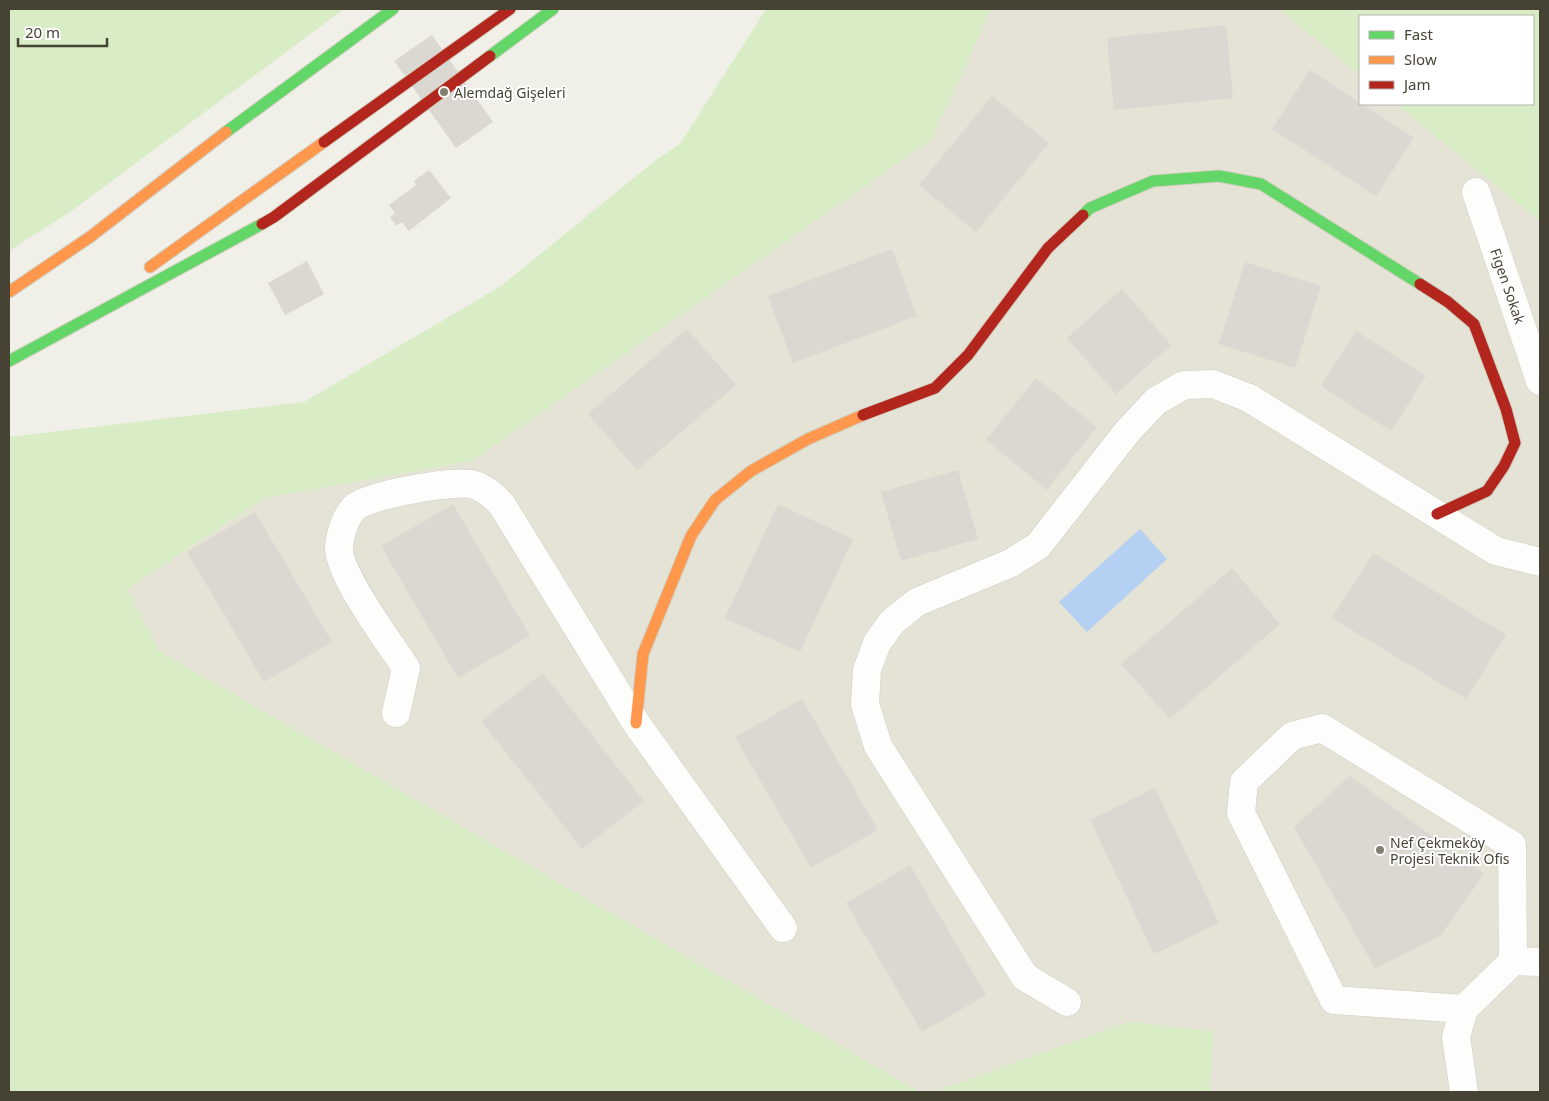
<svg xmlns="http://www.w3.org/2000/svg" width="1549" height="1101" font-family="'Noto Sans',sans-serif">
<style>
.residential{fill:#e5e3d5}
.green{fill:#d8edc6}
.water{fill:#b4d0f2}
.building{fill:#dad8d1}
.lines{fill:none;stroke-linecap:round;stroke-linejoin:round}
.street-casing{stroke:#cecdc6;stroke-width:29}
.fast-casing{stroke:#d0cebe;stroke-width:13}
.slow-casing{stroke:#d0cebe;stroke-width:13}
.jam-casing{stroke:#d0cebe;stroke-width:13}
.street{stroke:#fdfdfc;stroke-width:28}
.fast{stroke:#63d668;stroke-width:11}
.slow{stroke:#ff974d;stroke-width:11}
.jam{stroke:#b3261e;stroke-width:11}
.poi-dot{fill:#827f73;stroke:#fff;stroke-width:2}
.labels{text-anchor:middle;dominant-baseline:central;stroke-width:4;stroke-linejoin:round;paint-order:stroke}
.poi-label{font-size:14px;fill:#474334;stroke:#fff;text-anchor:start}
.street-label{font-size:14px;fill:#474334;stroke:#fff}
</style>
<rect width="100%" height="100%" fill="#f0efe8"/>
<polygon class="residential" points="991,9 1279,9 1360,75 1360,104 1396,104 1540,221 1540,1092 1210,1092 1212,1031 1128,1022 934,1092 920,1092 159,651 127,589 265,498 472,461 932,139"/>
<g class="green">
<polygon points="9,9 344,9 70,212 9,251"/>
<polygon points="766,9 991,9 932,139 472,461 265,498 127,589 159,651 920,1092 9,1092 9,437 304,402 501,286 656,160 680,144"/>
<polygon points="1279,9 1540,9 1540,221 1396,104 1533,104 1533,16 1360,16 1360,75"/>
<polygon points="1128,1022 1213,1031 1210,1092 934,1092"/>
</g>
<polygon class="water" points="1140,529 1167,559 1087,632 1059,602"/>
<g class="building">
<polygon points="1226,25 1233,98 1114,110 1107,38"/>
<polygon points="432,35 493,122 456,148 394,61"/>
<polygon points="1310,70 1414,138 1376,196 1272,129"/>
<polygon points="992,96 1049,143 976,232 919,185"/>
<polygon points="429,170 451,198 409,231 402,222 396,226 390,217 395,213 389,205 416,185 414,181"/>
<polygon points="892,249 917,316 793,363 768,296"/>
<polygon points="307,261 324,294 285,315 268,283"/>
<polygon points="1245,262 1321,286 1295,368 1219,344"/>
<polygon points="1122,289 1171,345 1116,394 1067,338"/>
<polygon points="687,329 736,385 637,470 588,414"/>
<polygon points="1356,331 1426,376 1391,431 1321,386"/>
<polygon points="1036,378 1097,427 1047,490 986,440"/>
<polygon points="958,470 978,539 901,561 881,492"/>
<polygon points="453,504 530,636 458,678 381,546"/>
<polygon points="778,504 853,539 800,652 725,618"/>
<polygon points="255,512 332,642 264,682 187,552"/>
<polygon points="1373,553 1506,635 1466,699 1332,618"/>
<polygon points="1232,568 1280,624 1170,719 1121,664"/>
<polygon points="543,673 644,801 582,849 481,721"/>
<polygon points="802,699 878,830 811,868 735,737"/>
<polygon points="1350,776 1484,874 1440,936 1375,968 1294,827"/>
<polygon points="1155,788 1219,923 1154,954 1090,820"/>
<polygon points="910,865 986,995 922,1032 846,903"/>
</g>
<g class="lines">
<defs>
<g id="street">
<polyline points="1476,192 1540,381"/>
<path d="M396,713L406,668C390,643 337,573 339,546C340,535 345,517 354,508C367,495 457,479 475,485C486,489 495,497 502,505L636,723L783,928"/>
<polygon points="1322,728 1512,845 1513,961 1464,1009 1334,1000 1241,813 1244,782 1292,736"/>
<polyline points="1513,961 1540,962"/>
<polyline points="1067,1002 1025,977 878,746 865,704 867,670 877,643 892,622 917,602 1011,563 1038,546 1127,432 1156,401 1184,385 1213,384 1249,398 1496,551 1540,562"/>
<polyline points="1464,1009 1456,1037 1464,1092"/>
</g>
<g id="fast">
<polyline points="490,56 553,9"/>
<polyline points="226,132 393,9"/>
<polyline points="1083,215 1090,208 1153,181 1219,176 1261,184 1420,284"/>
<polyline points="9,361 262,224"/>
</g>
<g id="slow">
<polyline points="150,267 324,142"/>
<polyline points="9,292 90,237 226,132"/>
<polyline points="636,723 643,654 691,536 715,500 751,471 808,439 863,415"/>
</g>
<g id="jam">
<polyline points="324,142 510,9"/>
<polyline points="262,224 274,217 490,56"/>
<polyline points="1420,284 1448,302 1474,324 1506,409 1515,443 1504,466 1487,491 1437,514"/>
<polyline points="863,415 935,388 968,355 1048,248 1083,215"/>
</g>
</defs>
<use href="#street" class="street-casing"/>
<use href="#fast" class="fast-casing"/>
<use href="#slow" class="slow-casing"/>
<use href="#jam" class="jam-casing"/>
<use href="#street" class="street"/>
<use href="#fast" class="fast"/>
<use href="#slow" class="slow"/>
<use href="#jam" class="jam"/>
</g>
<g class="poi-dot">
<circle cx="444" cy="92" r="5"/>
<circle cx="1380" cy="850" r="5"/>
</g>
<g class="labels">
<g class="poi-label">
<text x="454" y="92">Alemdağ Gişeleri</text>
<text x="1390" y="842">Nef Çekmeköy<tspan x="1390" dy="16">Projesi Teknik Ofis</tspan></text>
</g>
<g class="street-label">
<text transform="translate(1508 286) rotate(71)">Figen Sokak</text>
</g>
</g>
<rect width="1549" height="1101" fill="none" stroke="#474334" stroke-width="20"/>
<rect x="1359" y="15" width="175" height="90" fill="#ffffff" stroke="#b5b4ae"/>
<rect x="1369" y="31" width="25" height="8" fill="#63d668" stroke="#b5b4ae"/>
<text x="1404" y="40" font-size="15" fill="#474334">Fast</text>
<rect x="1369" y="56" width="25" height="8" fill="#ff974d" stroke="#b5b4ae"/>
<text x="1404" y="65" font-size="15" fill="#474334">Slow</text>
<rect x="1369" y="81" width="25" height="8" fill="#b3261e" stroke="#b5b4ae"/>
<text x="1404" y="90" font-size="15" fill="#474334">Jam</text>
<path d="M18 38v8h89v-8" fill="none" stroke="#474334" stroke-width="2.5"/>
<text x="25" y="38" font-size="15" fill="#474334" stroke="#ffffff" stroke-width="4" paint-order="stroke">20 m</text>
</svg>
